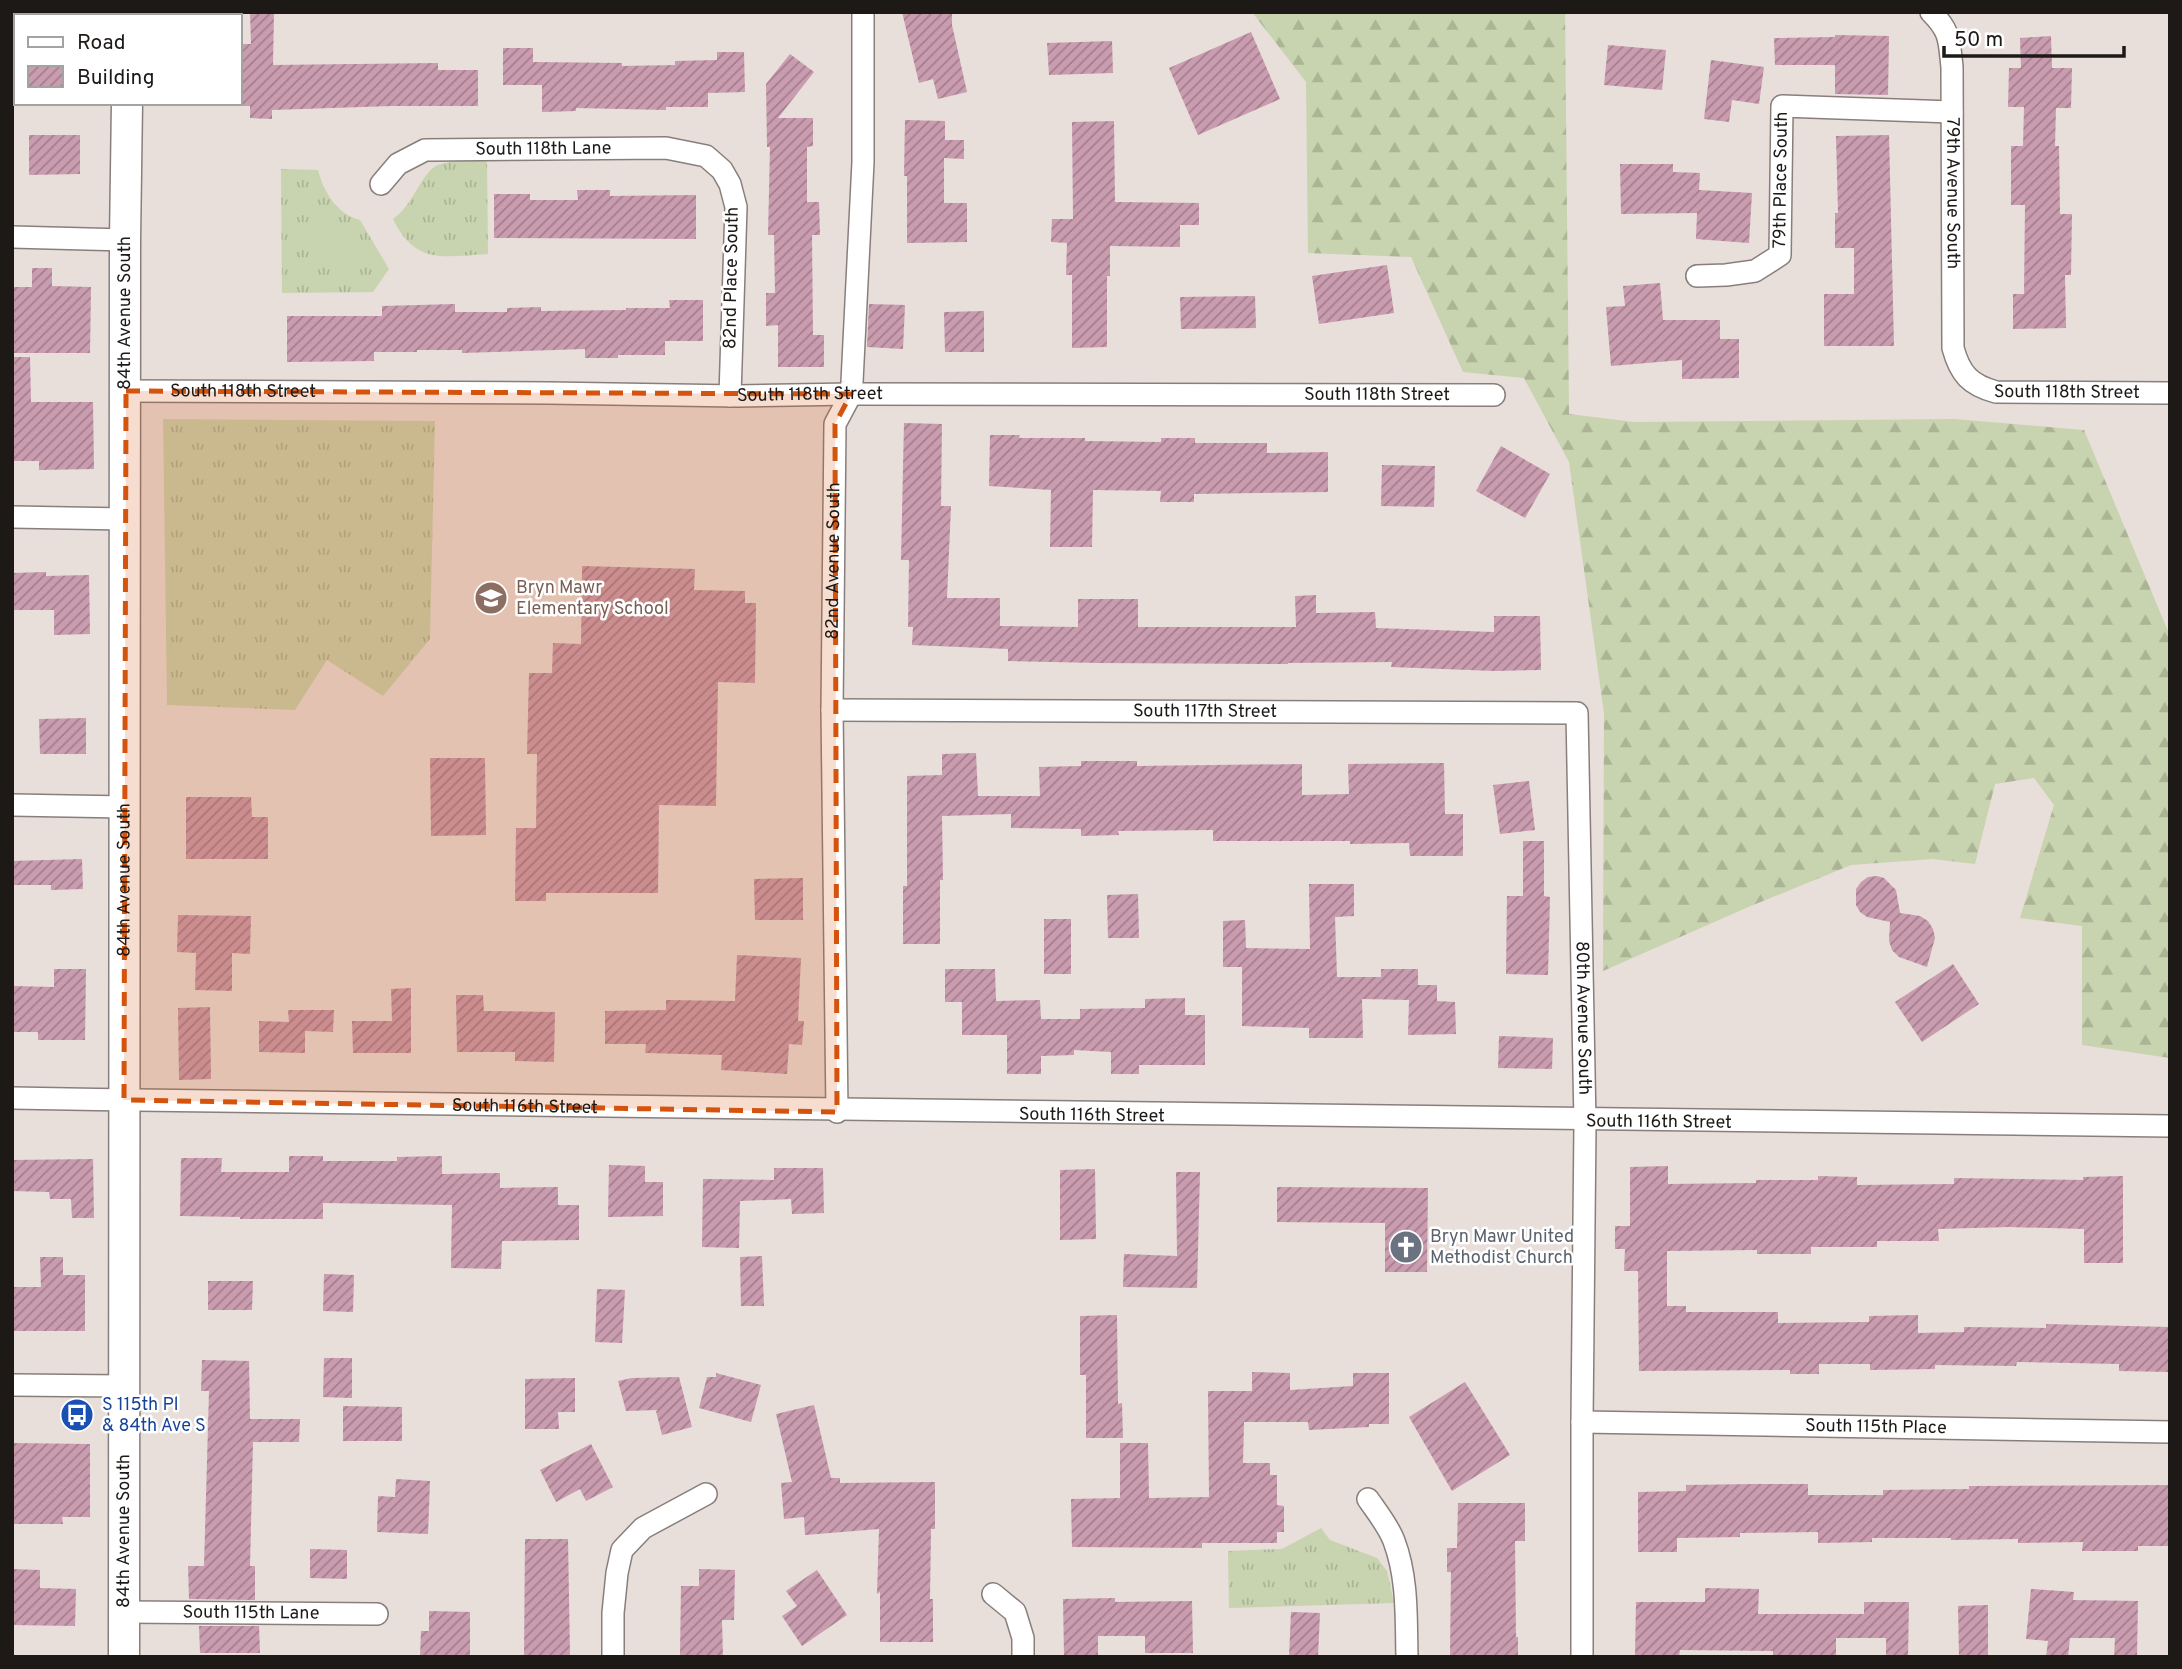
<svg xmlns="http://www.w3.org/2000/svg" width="2182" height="1669" font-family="Overpass,sans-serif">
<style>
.grass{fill:url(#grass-tufts)}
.forest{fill:url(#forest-firs)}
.pitch{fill:#c8d3af}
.building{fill:url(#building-hatch)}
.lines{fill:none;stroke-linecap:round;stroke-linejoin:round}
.street-casing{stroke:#887f7c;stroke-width:24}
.secondary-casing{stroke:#887f7c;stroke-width:33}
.street{stroke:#fff;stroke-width:21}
.secondary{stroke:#fff;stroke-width:30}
.marked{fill:#d4530d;fill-opacity:0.2;stroke:#d4530d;stroke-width:5;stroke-dasharray:14 9;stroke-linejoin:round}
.labels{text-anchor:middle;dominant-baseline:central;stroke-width:5;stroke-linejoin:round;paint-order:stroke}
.street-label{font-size:18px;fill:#1c1917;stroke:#fff}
.education-label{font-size:18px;fill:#785e54;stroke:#fff;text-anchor:start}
.worship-label{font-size:18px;fill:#5b616d;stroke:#fff;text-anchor:start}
.transit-label{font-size:18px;fill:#164399;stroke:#fff;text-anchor:start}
</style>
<defs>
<pattern id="grass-tufts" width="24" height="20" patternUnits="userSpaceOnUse" patternTransform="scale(1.75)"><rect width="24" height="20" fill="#c8d3af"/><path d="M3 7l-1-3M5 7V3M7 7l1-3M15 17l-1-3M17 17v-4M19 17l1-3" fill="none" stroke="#abb596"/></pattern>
<pattern id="forest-firs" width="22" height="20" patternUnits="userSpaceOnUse" patternTransform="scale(1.75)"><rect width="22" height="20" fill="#c8d3af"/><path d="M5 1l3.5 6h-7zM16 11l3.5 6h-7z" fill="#abb596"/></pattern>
<pattern id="building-hatch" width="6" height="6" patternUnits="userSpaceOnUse" patternTransform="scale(1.75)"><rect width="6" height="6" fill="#ca9caf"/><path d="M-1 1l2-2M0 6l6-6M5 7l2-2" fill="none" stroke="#a37e8d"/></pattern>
</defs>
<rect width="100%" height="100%" fill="#e8deda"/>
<g class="grass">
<path d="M487,161L488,254C444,256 416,266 393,219C413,206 422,171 438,165C449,160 474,161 487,161Z"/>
<path d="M281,169L318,170C324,193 337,214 360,220L389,269L373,292L282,293Z"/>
<polygon points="163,419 435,421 430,639 383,696 327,660 295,710 167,705"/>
<polygon points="1321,1528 1330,1540 1377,1558 1387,1571 1394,1603 1229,1608 1228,1551 1282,1549"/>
</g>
<polygon class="forest" points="1252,12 1565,12 1569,414 1634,422 1954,419 2084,430 2170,636 2170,1058 2082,1045 2082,926 2020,918 2054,805 2034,778 1995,784 1975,864 1933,859 1851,865 1746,908 1603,971 1604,713 1569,462 1524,378 1463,372 1411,257 1308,253 1306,82"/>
<polygon class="pitch" points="345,225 354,257 322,266 312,235"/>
<g class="building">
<polygon points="250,12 274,12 273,65 438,63 438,70 478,70 478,106 392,106 272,110 272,119 250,118 250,106 240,106 240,44 251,44"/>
<polygon points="902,12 952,12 952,25 967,92 938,99 933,79 919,83"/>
<polygon points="1251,32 1280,99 1198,135 1169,68"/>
<polygon points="1835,35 1889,36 1888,95 1835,94 1835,65 1775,65 1774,38 1835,37"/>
<polygon points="2051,36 2052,68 2072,68 2071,108 2056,108 2055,146 2059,146 2060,214 2072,214 2071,275 2065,275 2066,328 2013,329 2013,294 2024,294 2025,205 2011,205 2011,146 2023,146 2024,107 2008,107 2009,68 2021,68 2020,38"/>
<polygon points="1112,41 1113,73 1049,75 1047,43"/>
<polygon points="1608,45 1666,50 1662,90 1604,85"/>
<polygon points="503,48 533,48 533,62 622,63 622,66 675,65 675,61 717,60 717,52 744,52 745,92 708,93 708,107 666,107 666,110 576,108 576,111 542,112 542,85 503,85"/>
<polygon points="790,54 814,72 778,118 813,118 813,146 807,147 807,202 819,202 820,235 812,235 813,335 824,335 824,367 778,367 778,325 766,326 766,293 775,293 774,235 768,235 770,147 767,147 766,84"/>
<polygon points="1711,60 1764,67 1759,104 1732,100 1729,122 1704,119"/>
<polygon points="905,120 945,121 945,140 964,140 964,159 944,158 944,203 967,203 967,242 907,243 907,176 904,176"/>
<polygon points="1114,121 1115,202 1199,203 1199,225 1180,225 1180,247 1110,246 1110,276 1107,276 1107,347 1072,348 1072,275 1066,275 1067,243 1051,242 1052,219 1073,219 1072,122"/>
<polygon points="29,135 80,135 80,174 29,175"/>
<polygon points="1889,135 1894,346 1824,346 1824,294 1854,294 1854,248 1835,248 1835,213 1838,213 1836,136"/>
<polygon points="1620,164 1673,164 1673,172 1700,173 1699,190 1752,193 1749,243 1696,239 1697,213 1621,214"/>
<polygon points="577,190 610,190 610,196 696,195 696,239 494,238 494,194 530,194 530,200 578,200"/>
<polygon points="1387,265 1394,313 1319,324 1312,276"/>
<polygon points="32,268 52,268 52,286 91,287 90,353 12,353 12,287 32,287"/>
<polygon points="1660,283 1663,320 1720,320 1720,339 1739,339 1739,378 1682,379 1682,360 1611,366 1606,307 1625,306 1623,286"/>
<polygon points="1255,296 1256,328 1181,329 1180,297"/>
<polygon points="669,300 703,300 703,341 665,341 665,355 618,355 618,358 585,358 585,349 462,353 462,350 417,350 417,352 374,352 374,361 287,362 287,316 382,316 382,306 455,304 455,312 507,312 507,308 541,307 541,311 626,310 626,308 670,308"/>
<polygon points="869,304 905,305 903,349 867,347"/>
<polygon points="984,311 984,352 945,352 944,312"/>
<polygon points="12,357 30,357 31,402 93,402 94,469 39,470 39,461 12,461"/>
<polygon points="904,423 942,424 941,506 951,506 947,598 1000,598 1000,626 1078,627 1078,599 1138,599 1138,627 1296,627 1295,596 1316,595 1316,613 1375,612 1376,628 1494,632 1494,616 1540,616 1541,670 1495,671 1391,667 1392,662 1288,663 1288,664 1098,663 1008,661 1008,649 912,645 913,627 908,627 909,560 901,560"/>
<polygon points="990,435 1020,435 1019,438 1085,438 1085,441 1161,442 1161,438 1195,438 1195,443 1267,443 1267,453 1328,452 1328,492 1194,494 1194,502 1160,502 1161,491 1093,490 1092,547 1050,547 1051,490 989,486"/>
<polygon points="1501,446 1550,474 1525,518 1476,491"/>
<polygon points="1382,465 1435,466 1434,507 1381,506"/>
<polygon points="582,566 695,569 694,590 745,591 745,603 756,603 755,683 718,682 716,806 659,805 658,893 546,893 546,901 515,901 516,828 536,828 537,754 527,754 529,673 552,673 553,643 581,644"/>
<polygon points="46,572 46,576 89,575 90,634 54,635 54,610 12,610 12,573"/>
<polygon points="86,718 86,754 40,754 39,719"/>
<polygon points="976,753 978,796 1040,796 1039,767 1081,766 1081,761 1137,761 1137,766 1302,764 1302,795 1349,794 1348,764 1444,763 1445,814 1463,814 1463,856 1410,856 1409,843 1350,844 1350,841 1213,841 1213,830 1118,831 1119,835 1081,836 1081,829 1011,828 1011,814 942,816 943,880 940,880 940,944 903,944 903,886 907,886 907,776 942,775 942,754"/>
<polygon points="430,758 485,758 486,835 431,836"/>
<polygon points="1529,781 1535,830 1500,834 1493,785"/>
<polygon points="186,797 251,797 252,817 268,817 268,859 186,859"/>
<polygon points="1523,841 1544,841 1544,896 1550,897 1548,975 1506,974 1507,896 1523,896"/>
<polygon points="82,859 83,889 51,890 51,885 12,885 12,861"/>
<polygon points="1877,876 1884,878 1896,890 1900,913 1920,916 1928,921 1933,929 1935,938 1927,967 1899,957 1892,950 1889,941 1890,922 1867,917 1860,912 1856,905 1856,889 1861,882 1868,877"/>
<polygon points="803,878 803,920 755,920 754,879"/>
<polygon points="1309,884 1354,884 1354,916 1335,917 1337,977 1381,977 1381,969 1418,969 1418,985 1437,985 1437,1001 1455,1002 1456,1034 1408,1035 1409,1000 1362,999 1363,1038 1309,1038 1309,1028 1242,1026 1242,967 1223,967 1223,921 1245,920 1246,948 1310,949"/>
<polygon points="1138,894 1139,938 1108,938 1107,895"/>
<polygon points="178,915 251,916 250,954 232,953 232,991 195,990 196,953 177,952"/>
<rect x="1044" y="919" width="27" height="55"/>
<polygon points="737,955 801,958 798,1021 804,1021 802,1045 789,1044 787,1074 721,1070 722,1055 645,1053 646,1044 605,1044 605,1011 666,1010 666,1000 735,1001"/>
<polygon points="1953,964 1979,1004 1922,1042 1895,1002"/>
<polygon points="54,969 86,969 85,1040 38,1040 38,1032 12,1032 12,986 54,987"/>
<polygon points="945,969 995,969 996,1001 1040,1000 1041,1019 1080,1019 1080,1009 1145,1008 1145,999 1185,998 1185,1015 1205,1015 1205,1065 1139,1065 1139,1074 1111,1074 1111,1052 1074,1050 1074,1055 1041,1056 1041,1074 1007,1074 1007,1035 962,1035 962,1002 945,1002"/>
<polygon points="411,988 411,1053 353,1053 352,1021 392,1021 391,989"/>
<polygon points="456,995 483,995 484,1011 555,1012 554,1062 515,1061 515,1052 457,1052"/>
<polygon points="210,1007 211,1079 179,1080 178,1008"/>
<polygon points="288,1010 334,1010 333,1032 305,1031 305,1053 259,1052 259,1021 289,1022"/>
<polygon points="1499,1036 1553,1038 1552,1069 1498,1068"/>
<polygon points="289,1156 323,1156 323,1161 397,1161 397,1157 442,1156 442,1174 500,1173 500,1188 558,1187 558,1205 579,1205 579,1240 502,1241 501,1269 451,1268 452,1205 323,1203 323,1219 240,1219 240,1217 180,1216 181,1158 222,1158 221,1172 289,1172"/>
<polygon points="93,1159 94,1218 72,1218 71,1199 50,1199 49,1192 12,1191 12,1160"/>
<polygon points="609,1165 645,1166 645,1182 663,1182 663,1216 608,1217"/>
<polygon points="1668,1166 1668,1184 1756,1183 1756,1180 1818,1180 1818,1176 1857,1177 1857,1185 1954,1184 1954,1178 2083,1180 2083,1177 2123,1176 2123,1263 2084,1263 2084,1229 2009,1227 1938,1229 1939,1241 1877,1241 1877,1247 1811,1247 1811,1254 1757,1254 1757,1250 1667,1251 1667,1306 1686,1306 1686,1312 1778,1312 1778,1323 1869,1322 1869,1316 1918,1315 1918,1333 1964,1332 1964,1327 2046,1328 2046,1324 2170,1327 2170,1372 2119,1371 2119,1364 2017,1362 2016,1366 1935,1365 1935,1369 1870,1370 1870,1364 1819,1364 1819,1374 1790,1374 1790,1370 1639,1371 1638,1271 1624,1271 1625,1249 1615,1249 1615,1226 1630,1226 1630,1167"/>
<polygon points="774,1168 823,1168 824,1213 792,1214 791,1199 740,1201 739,1248 702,1247 703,1179 774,1180"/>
<polygon points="1095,1169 1096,1239 1060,1240 1060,1170"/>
<polygon points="1176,1172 1200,1172 1197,1288 1123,1287 1124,1254 1177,1256"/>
<polygon points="1277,1187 1428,1188 1427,1272 1385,1272 1385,1223 1277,1222"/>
<polygon points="762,1256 764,1306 741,1306 740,1257"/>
<polygon points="40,1257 63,1257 63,1275 85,1275 85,1331 12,1331 12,1287 41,1287"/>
<polygon points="324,1274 354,1275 353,1312 323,1311"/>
<polygon points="208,1281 253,1281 252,1310 208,1310"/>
<polygon points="597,1289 625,1290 622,1343 595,1342"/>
<polygon points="1117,1315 1118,1404 1122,1403 1123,1438 1086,1438 1086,1375 1080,1375 1080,1316"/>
<polygon points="324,1358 352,1358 352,1398 323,1397"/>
<polygon points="202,1360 249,1361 250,1419 300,1419 299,1442 253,1442 250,1566 255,1566 255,1600 189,1599 188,1566 204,1566 209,1391 201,1391"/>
<polygon points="1252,1372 1290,1373 1290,1390 1353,1386 1353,1373 1389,1373 1389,1424 1369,1424 1369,1427 1309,1430 1308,1422 1244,1422 1243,1463 1270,1463 1270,1475 1277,1475 1277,1505 1284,1506 1284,1532 1277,1532 1277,1543 1202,1543 1202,1548 1072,1547 1071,1499 1120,1498 1120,1443 1148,1443 1149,1498 1209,1497 1208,1391 1252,1391"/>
<polygon points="716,1373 761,1385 751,1422 699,1408 707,1377 716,1377"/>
<polygon points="679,1377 692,1427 662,1435 656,1411 658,1410 626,1411 618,1381 632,1378"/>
<polygon points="575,1378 575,1412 558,1412 559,1429 525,1429 525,1379"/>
<polygon points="1465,1382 1510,1455 1452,1491 1409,1417"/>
<polygon points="814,1405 831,1478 840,1478 840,1483 935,1482 935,1529 931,1529 930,1599 933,1599 933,1642 880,1642 880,1592 877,1594 879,1529 805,1535 804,1517 784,1519 781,1483 792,1482 776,1414"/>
<polygon points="343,1406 402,1407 402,1441 343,1441"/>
<polygon points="12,1443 90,1444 90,1517 62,1517 63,1524 12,1524"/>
<polygon points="591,1444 613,1487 586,1501 580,1489 556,1502 540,1470"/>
<polygon points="396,1479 430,1481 428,1534 377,1532 378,1496 395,1497"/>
<polygon points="1755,1484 1808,1484 1808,1495 1883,1495 1883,1490 1969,1489 1969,1486 2170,1485 2170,1546 2138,1546 2138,1551 2082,1551 2083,1542 2018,1543 2018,1539 1951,1540 1951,1538 1872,1538 1872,1542 1818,1543 1818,1532 1740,1533 1740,1537 1677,1538 1677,1552 1638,1552 1638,1492 1686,1491 1686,1485"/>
<polygon points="1458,1503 1525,1503 1525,1541 1515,1541 1516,1637 1518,1637 1518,1657 1450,1657 1451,1572 1447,1572 1447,1548 1457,1548"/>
<polygon points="525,1539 568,1539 570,1657 524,1657"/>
<polygon points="310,1549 347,1550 347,1579 310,1578"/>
<polygon points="12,1569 40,1570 40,1588 76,1589 75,1626 12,1625"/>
<polygon points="699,1569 735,1570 734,1620 722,1620 723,1657 680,1657 681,1586 699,1586"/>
<polygon points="817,1570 847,1615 802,1646 782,1616 797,1606 786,1591"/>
<polygon points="1705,1588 1759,1589 1758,1614 1864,1614 1864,1602 1909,1602 1908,1657 1886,1657 1886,1638 1836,1638 1836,1657 1773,1657 1773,1651 1680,1650 1679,1657 1635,1657 1636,1602 1705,1602"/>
<polygon points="2031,1589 2074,1592 2073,1600 2138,1601 2137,1657 2114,1657 2115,1638 2070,1638 2068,1657 2046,1657 2048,1641 2026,1639"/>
<polygon points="1115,1598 1115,1602 1192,1601 1193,1653 1145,1653 1145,1636 1098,1636 1098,1655 1064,1655 1063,1599"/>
<polygon points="1988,1605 1988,1657 1959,1657 1958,1606"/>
<polygon points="429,1611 470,1612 470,1657 420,1657 421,1631 429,1631"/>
<polygon points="1291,1612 1320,1613 1318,1657 1289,1657"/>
<polygon points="199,1626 259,1626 260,1653 200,1653"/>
</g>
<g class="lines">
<defs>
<g id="street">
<path id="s1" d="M1931,12C1951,32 1949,41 1952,67L1953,348C1960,374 1970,385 1996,392L2170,393"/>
<path id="s2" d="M381,184L398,164L425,150L666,148L706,156L722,170L730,184L736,207L730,396"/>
<polyline points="12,237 125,240"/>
<path id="s3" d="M1697,276L1726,275L1755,271L1780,255L1782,106L1952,112"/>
<path id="s4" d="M126,391L548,393L738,396L851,394L1494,395"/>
<polyline points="12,517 125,519"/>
<path id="s5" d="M832,710L1577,713L1585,1123L1582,1422V1657"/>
<polyline points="12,805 125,807"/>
<path id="s6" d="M12,1098C731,1111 1450,1122 2170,1126"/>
<path id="s7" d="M837,1112L832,710L835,424L851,394L852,382L863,162V12"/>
<polyline points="12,1385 123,1386"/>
<path id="s8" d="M1582,1422L2170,1432"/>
<path d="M1368,1499C1377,1512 1389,1527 1394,1541C1408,1578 1406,1618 1407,1657"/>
<polyline points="993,1594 1015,1612 1023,1638 1023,1657"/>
<path id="s9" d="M123,1612L377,1614"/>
<polyline points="613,1657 613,1613 617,1573 622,1550 643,1528 706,1494"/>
</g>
<g id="secondary">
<polyline points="128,16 129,12"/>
<path id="s10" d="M124,1657L125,240L127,103"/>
</g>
</defs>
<use href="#street" class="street-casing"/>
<use href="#secondary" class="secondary-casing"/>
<use href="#street" class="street"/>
<use href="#secondary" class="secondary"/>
</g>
<path class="marked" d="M126,391L851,394L835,424L837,1112L124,1100Z"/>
<defs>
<symbol id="school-disc" viewBox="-11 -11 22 22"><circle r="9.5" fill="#8d6e63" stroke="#fff"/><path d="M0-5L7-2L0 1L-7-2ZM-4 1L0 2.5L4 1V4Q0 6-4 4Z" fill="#fff"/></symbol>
<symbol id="church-disc" viewBox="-11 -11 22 22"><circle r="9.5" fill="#6b7280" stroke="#fff"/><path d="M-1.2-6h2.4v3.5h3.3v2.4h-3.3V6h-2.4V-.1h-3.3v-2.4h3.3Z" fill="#fff"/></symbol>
<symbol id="bus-disc" viewBox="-11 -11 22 22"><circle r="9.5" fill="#1a4fb4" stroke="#fff"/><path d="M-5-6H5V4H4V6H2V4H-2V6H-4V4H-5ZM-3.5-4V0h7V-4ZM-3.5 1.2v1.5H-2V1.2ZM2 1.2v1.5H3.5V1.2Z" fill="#fff"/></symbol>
</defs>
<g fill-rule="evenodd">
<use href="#school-disc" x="472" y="579" width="38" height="38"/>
<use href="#church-disc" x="1387" y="1228" width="38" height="38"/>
<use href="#bus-disc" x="58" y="1396" width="38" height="38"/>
</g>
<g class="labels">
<g class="street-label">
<text stroke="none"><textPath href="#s2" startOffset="175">South 118th Lane</textPath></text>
<text stroke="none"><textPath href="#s3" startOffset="163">79th Place South</textPath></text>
<text stroke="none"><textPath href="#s1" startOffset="187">79th Avenue South</textPath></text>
<text transform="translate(732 278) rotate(-89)">82nd Place South</text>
<text stroke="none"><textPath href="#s10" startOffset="1344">84th Avenue South</textPath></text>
<text stroke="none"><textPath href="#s4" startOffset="117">South 118th Street</textPath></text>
<text stroke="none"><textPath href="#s1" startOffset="478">South 118th Street</textPath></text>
<text stroke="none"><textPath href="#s4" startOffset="684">South 118th Street</textPath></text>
<text stroke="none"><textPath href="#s4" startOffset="1251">South 118th Street</textPath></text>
<text stroke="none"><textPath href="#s7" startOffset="551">82nd Avenue South</textPath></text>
<text stroke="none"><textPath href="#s5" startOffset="373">South 117th Street</textPath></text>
<text stroke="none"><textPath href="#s10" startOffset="777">84th Avenue South</textPath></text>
<text stroke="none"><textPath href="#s5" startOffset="1050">80th Avenue South</textPath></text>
<text stroke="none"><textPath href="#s6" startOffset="513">South 116th Street</textPath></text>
<text stroke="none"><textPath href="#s6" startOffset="1080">South 116th Street</textPath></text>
<text stroke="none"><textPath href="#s6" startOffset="1647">South 116th Street</textPath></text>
<text stroke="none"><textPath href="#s8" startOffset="294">South 115th Place</textPath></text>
<text stroke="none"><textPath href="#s10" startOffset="126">84th Avenue South</textPath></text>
<text stroke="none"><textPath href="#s9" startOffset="128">South 115th Lane</textPath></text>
</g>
<g class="education-label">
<text x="516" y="588">Bryn Mawr<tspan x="516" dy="21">Elementary School</tspan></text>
</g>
<g class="worship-label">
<text x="1430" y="1237">Bryn Mawr United<tspan x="1430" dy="21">Methodist Church</tspan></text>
</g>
<g class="transit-label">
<text x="102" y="1405">S 115th Pl<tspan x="102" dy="21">&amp; 84th Ave S</tspan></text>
</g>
</g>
<rect width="2182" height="1669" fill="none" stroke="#1c1917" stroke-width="28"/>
<rect x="14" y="14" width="228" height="91" fill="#ffffff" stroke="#a4a3a2" stroke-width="2"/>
<rect x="28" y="37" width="35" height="10" fill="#ffffff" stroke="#a4a3a2" stroke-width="2"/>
<text x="77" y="49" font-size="21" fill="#1c1917">Road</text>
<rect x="28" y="66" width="35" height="21" fill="url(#building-hatch)" stroke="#a4a3a2" stroke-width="2"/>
<text x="77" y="84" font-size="21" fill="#1c1917">Building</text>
<path d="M1944 46v10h180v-10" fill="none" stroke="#1c1917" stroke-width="3.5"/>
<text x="1954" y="46" font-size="21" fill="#1c1917" stroke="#ffffff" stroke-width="5" paint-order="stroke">50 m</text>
</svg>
